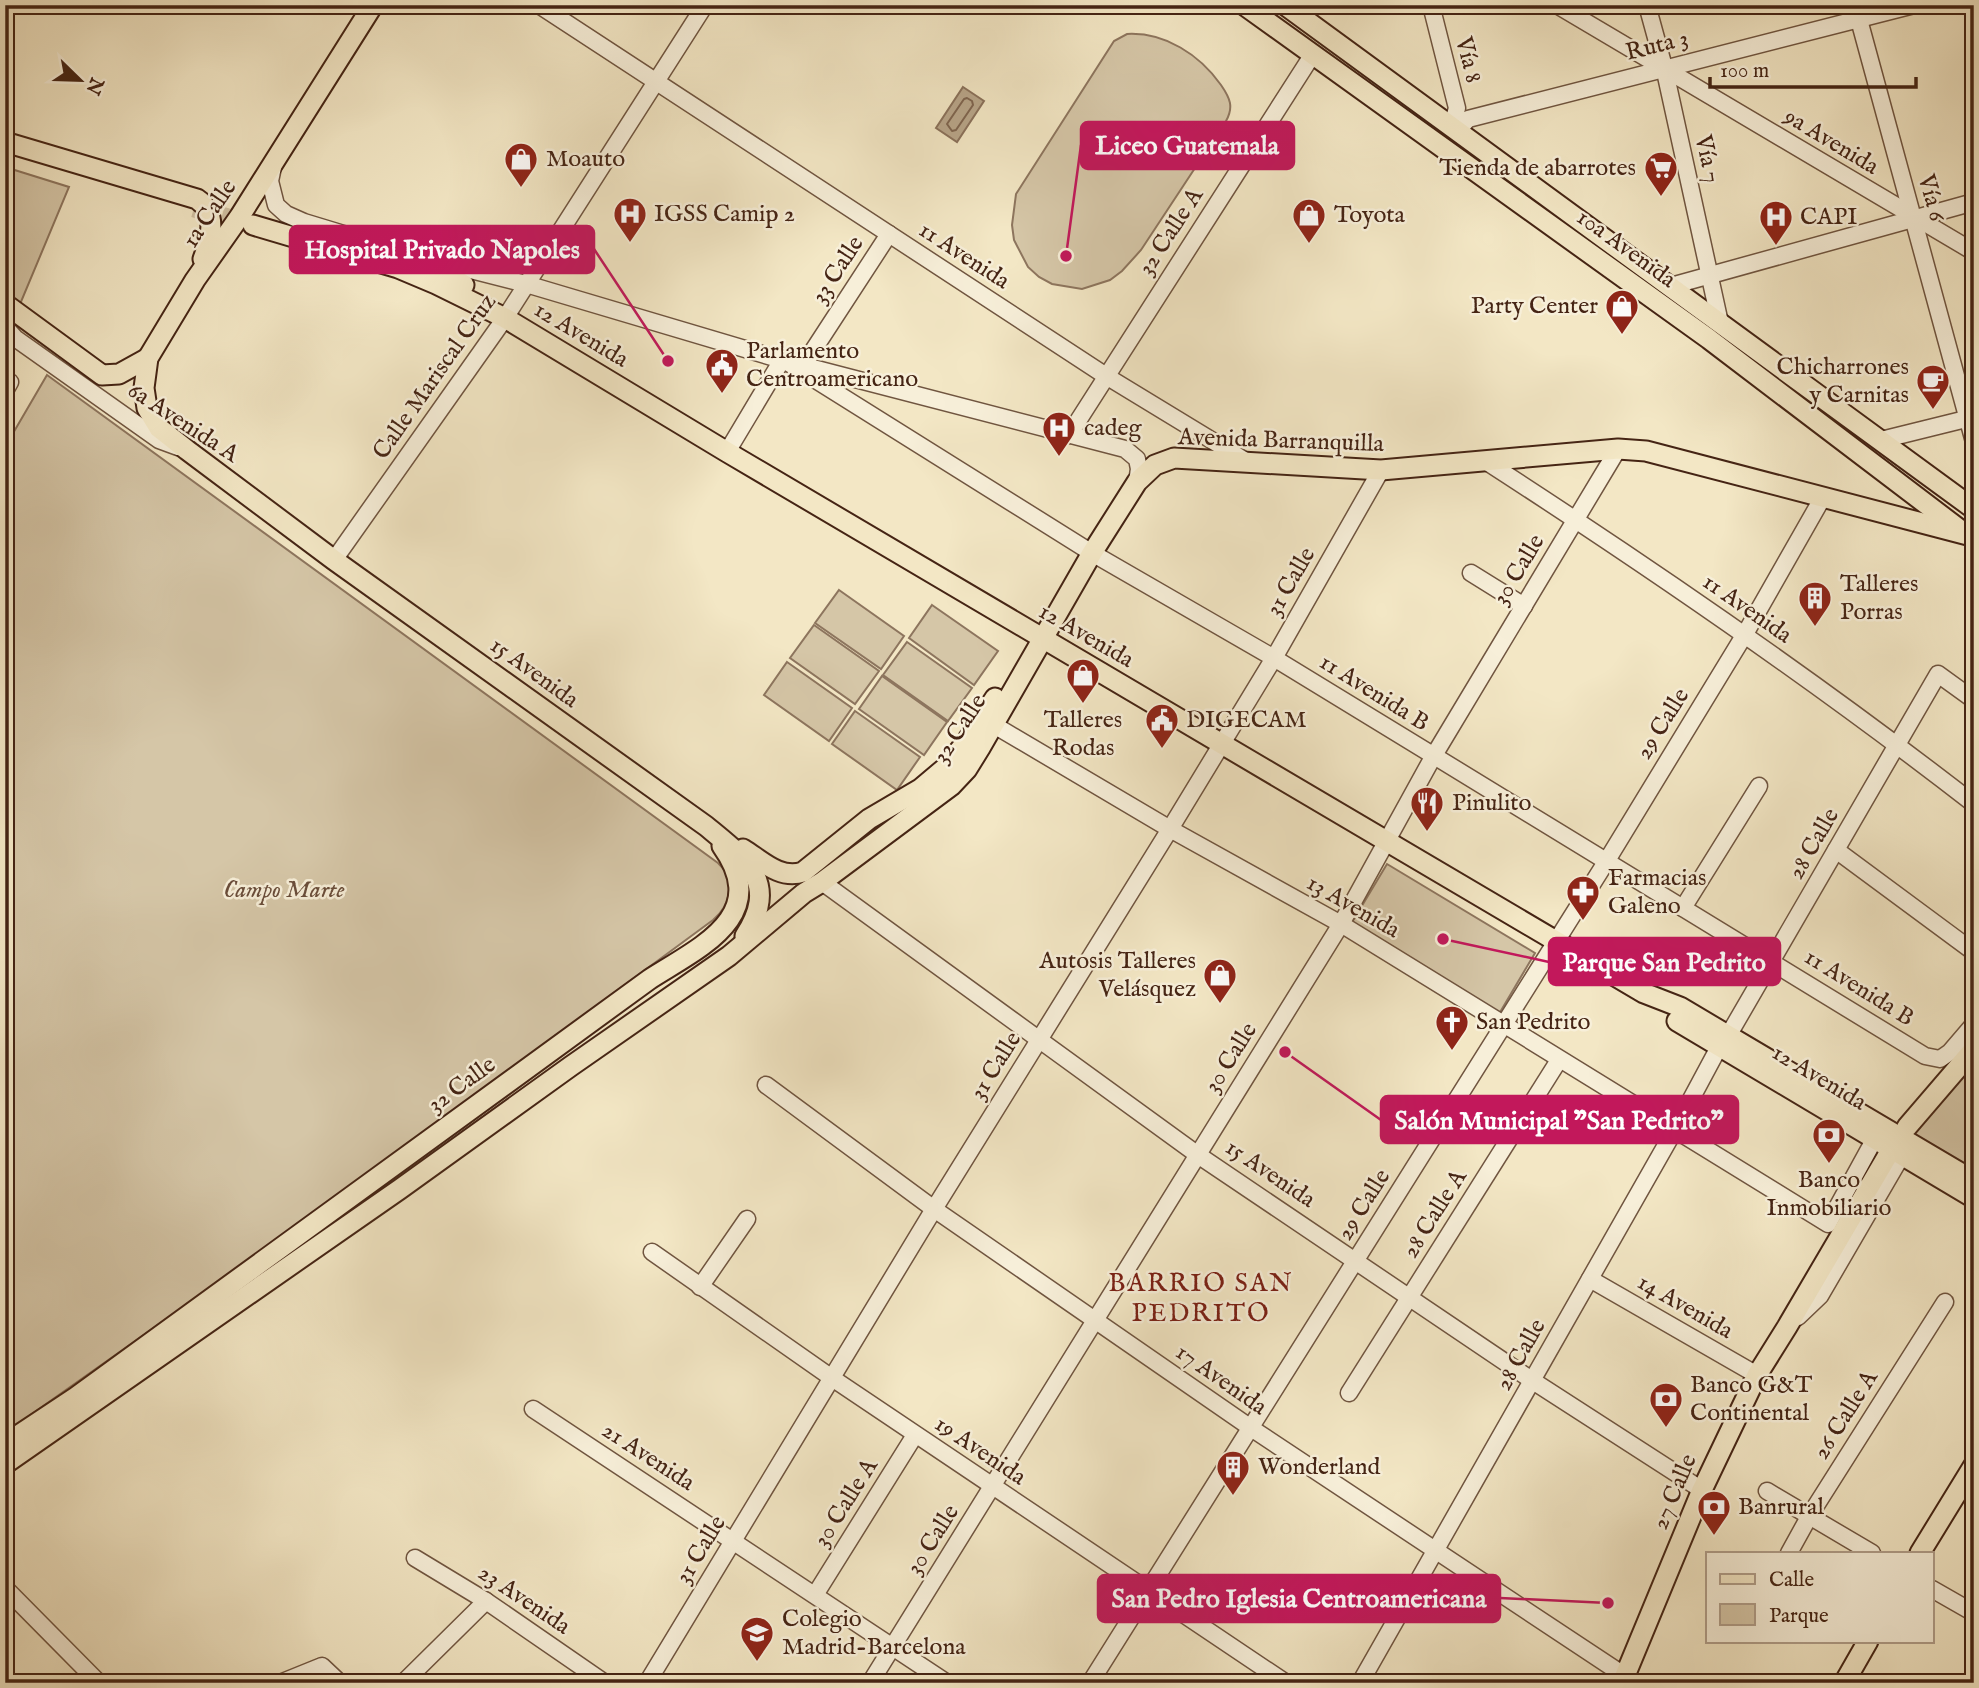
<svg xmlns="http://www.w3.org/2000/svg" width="1979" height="1688" font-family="'IM FELL English',serif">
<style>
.green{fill:#d5c6a7;stroke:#8d755e;stroke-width:2}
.water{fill:#b8a589;stroke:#8a715a;stroke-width:2}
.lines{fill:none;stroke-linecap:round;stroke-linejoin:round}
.shore{stroke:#7e644e;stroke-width:2}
.major-tunnel{stroke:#d0c0a2;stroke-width:19;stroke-dasharray:19 10;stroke-linecap:butt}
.minor-casing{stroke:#705540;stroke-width:19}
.major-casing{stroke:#452414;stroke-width:23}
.minor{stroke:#f7efd9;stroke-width:16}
.major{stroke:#f3e7c5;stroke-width:19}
.labels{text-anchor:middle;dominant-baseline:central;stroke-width:5;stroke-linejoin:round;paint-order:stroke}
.street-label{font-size:24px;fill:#452414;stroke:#f7efd9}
.poi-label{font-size:24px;fill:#452414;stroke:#f7efd9;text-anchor:start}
.park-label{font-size:24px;font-style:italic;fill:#694c39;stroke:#f7efd9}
.neighbourhood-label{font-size:26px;letter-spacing:2px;fill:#7a1f14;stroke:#f7efd9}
.leader{fill:none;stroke:#c2185b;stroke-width:2.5}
.callout-dot{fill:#c2185b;stroke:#f7efd9;stroke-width:2.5}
.callout{fill:#c2185b;stroke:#c2185b;stroke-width:2.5}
.callout-label{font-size:26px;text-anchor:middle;font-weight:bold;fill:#fff}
</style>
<rect width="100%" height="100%" fill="#f3e7c5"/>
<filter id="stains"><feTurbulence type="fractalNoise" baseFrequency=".00286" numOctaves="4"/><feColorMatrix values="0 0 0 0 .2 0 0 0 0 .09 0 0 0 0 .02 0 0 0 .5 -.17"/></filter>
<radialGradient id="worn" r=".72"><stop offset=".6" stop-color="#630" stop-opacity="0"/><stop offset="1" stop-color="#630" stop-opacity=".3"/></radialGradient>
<g class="green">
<path d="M1127,34C1165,32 1200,55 1221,85C1230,98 1234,107 1226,121L1141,250L1122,271L1110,280L1082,289L1052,284L1039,277L1028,267L1014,240L1012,225L1016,194L1114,41Z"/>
<polygon points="5,167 69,187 18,309 5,300"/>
<path d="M47,375L718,863C737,880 730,906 713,920L281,1238L5,1433V447Z"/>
<polygon points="839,590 904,636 881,669 815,623"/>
<polygon points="932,605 998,651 974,685 909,638"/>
<polygon points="814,625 879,671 855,704 790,658"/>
<polygon points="907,642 972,688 948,721 883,675"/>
<polygon points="787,662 852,708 829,741 764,695"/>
<polygon points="882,676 947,722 924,755 859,709"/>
<polygon points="855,711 920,757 897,790 832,744"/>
<polygon points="1387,864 1535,953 1499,1014 1351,924"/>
<polygon points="1974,1059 1974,1174 1908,1135"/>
</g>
<polygon class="water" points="963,87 984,101 957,142 936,128"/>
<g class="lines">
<polygon class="shore" points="967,98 972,101 973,105 956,130 952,131 947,124 964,99"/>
<polyline class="major-tunnel" points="194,208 252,225"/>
<defs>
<g id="minor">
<polyline points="539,5 1106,376 1249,463"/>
<polyline points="1431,5 1457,108 1452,126"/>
<polyline points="1557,5 1974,252"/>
<polyline points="1647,5 1664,67 1720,323"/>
<polyline points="1855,5 1974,442"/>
<polyline points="1458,130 1468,119 1914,5"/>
<polyline points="273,167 270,181 276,205 286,214 304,222 416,256 526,284 782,360 1125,449 1137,459 1139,469 1137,482"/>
<polyline points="1671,286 1974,202"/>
<polyline points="5,327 15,338 159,440 178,447"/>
<polyline points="787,362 1092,553 1274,658 1925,1056 1940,1059 1950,1052 1974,1024"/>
<polyline points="803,366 889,234"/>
<polyline points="5,380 10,382 5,391"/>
<polyline points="1069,435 1313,54"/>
<polyline points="1881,440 1974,417"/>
<polyline points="727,452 782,360"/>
<path d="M1487,462C1654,570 1817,682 1974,804"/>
<polyline points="334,560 505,318 705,5"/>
<polyline points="1471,573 1524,606"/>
<polyline points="994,725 1170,829 1341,924 1828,1224 1874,1140"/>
<polyline points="1836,850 1974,952"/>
<polyline points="822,882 1198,1155 1533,1381 1702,1490"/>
<polyline points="1683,908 1759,786"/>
<polyline points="1728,1036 1938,674 1974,700"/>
<polyline points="766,1085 934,1209 1251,1428 1625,1676"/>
<polyline points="652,1252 832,1378 1286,1683"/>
<polyline points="1590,1279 1757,1375"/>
<polyline points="700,1287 747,1219"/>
<polyline points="1798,1317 1820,1296 1902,1155"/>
<polyline points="1349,1393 1559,1060"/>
<polyline points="533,1409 947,1683"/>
<polyline points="1767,1491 1872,1553"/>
<polyline points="1789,1553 1810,1515 1945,1302"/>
<polyline points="415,1558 486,1601 605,1683"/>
<polyline points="5,1588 99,1683"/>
<polyline points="1932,1589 1974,1613"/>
<polyline points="815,1595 915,1435"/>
<polyline points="280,1683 322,1666 340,1683"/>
<polyline points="403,1683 486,1601"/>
<polyline points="647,1683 934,1209 1170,829 1274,658 1381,470"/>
<polyline points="870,1683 1341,924 1433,757 1618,449"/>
<polyline points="1090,1683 1606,862 1745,634 1823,497"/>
<polyline points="1360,1683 1674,1131 1719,1047"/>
</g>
<g id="major">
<path d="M373,5L240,216L195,280L148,358L144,388L147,408L159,428L187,450L334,560L706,826C746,859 780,882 745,936"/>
<polyline points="1244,5 1709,339 1959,529"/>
<polyline points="1285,5 1974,509"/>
<path d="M5,142L197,199C218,213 211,239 203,259"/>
<polyline points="253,225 398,268 436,284 505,318 727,452 1644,993 1680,1007 1974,1181"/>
<polyline points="416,256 464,285"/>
<polyline points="5,304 102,375 119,374 148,358"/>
<path d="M743,849C761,860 780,880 803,872L869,819L920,789L945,768L967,741L995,698"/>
<polyline points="1677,1021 1974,1198"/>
<polyline points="1907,1127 1974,1049"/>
<path d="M5,1444L76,1397L650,979C700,947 772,916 722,846"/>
<polyline points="5,1464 400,1189 571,1066 729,956 804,893 822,882 951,786 967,769 980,748 1092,553 1137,482 1155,465 1174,458 1381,470 1618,449 1646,451 1968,535"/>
<polyline points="1920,1553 1974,1465"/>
<polyline points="1622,1683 1702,1490 1757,1375 1787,1327 1888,1155"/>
<polyline points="1844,1683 1868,1641"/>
</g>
</defs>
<use href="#minor" class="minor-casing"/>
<use href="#major" class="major-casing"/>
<use href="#minor" class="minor"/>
<use href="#major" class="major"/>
</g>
<defs>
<symbol id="shop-pin" viewBox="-11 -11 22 30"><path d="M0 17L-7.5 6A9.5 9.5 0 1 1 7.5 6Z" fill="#8f2418" stroke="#f7efd9"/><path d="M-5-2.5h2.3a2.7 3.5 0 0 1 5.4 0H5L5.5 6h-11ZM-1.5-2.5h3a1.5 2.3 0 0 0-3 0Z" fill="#fff"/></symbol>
<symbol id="supermarket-pin" viewBox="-11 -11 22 30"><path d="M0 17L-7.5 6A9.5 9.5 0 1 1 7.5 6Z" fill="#8f2418" stroke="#f7efd9"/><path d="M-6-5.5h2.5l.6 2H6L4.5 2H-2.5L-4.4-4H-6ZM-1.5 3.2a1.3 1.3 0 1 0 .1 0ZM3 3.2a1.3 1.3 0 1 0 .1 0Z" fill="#fff"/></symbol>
<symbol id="hospital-pin" viewBox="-11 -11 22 30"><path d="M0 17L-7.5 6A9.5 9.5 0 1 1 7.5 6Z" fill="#8f2418" stroke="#f7efd9"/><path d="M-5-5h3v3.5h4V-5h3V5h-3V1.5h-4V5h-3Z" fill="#fff"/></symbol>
<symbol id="civic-pin" viewBox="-11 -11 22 30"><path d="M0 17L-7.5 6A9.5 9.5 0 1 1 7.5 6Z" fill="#8f2418" stroke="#f7efd9"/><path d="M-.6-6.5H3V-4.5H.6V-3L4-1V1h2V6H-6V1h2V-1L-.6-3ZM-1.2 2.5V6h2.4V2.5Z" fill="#fff"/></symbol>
<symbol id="cafe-pin" viewBox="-11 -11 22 30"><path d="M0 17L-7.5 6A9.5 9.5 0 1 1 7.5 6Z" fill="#8f2418" stroke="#f7efd9"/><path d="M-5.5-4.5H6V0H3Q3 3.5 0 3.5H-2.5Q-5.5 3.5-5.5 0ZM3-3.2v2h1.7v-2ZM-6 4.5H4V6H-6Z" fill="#fff"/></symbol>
<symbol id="building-pin" viewBox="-11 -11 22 30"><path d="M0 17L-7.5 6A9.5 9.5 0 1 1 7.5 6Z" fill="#8f2418" stroke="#f7efd9"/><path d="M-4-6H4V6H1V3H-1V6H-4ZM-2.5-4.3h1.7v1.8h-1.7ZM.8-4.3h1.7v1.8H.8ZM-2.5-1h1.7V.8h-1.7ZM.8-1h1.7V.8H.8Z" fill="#fff"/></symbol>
<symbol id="restaurant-pin" viewBox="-11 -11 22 30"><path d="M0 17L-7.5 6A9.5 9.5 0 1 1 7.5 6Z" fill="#8f2418" stroke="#f7efd9"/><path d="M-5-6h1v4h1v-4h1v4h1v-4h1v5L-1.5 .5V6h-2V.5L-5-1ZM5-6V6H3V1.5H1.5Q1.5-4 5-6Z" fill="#fff"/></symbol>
<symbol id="pharmacy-pin" viewBox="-11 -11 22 30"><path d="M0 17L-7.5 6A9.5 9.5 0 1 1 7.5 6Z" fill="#8f2418" stroke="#f7efd9"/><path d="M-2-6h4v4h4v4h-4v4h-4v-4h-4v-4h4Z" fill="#fff"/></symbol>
<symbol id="church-pin" viewBox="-11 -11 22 30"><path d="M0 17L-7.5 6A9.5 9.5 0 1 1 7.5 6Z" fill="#8f2418" stroke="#f7efd9"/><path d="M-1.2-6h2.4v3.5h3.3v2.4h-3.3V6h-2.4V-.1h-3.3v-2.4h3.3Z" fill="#fff"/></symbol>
<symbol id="bank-pin" viewBox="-11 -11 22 30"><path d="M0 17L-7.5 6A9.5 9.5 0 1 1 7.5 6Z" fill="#8f2418" stroke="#f7efd9"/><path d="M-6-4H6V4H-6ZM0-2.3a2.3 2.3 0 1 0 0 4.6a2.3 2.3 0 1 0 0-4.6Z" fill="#fff"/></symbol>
<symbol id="school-pin" viewBox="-11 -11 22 30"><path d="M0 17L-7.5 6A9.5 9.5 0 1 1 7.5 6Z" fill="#8f2418" stroke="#f7efd9"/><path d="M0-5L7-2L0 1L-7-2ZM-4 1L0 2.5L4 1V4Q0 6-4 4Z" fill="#fff"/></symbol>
</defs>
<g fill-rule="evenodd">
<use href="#shop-pin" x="502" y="140" width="38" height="52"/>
<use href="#supermarket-pin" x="1642" y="149" width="38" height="52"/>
<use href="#hospital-pin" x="611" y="195" width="38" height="52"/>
<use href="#shop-pin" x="1290" y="196" width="38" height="52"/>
<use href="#hospital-pin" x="1757" y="198" width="38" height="52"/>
<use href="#shop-pin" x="1603" y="287" width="38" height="52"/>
<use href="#civic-pin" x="703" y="346" width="38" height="52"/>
<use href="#cafe-pin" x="1914" y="362" width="38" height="52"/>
<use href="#hospital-pin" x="1040" y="409" width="38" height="52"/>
<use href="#building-pin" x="1796" y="579" width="38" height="52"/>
<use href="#shop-pin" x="1064" y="656" width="38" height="52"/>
<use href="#civic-pin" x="1143" y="701" width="38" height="52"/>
<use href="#restaurant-pin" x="1408" y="784" width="38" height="52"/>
<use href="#pharmacy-pin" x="1564" y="873" width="38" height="52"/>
<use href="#shop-pin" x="1201" y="956" width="38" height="52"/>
<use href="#church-pin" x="1433" y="1003" width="38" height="52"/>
<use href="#bank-pin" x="1810" y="1116" width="38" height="52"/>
<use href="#bank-pin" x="1647" y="1380" width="38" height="52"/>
<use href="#building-pin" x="1214" y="1448" width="38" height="52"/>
<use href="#bank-pin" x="1695" y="1488" width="38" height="52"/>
<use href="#school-pin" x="738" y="1614" width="38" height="52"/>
</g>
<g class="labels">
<g class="street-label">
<text transform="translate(1657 46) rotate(-14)">Ruta 3</text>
<text transform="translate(1468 60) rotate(76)">Vía 8</text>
<text transform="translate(1831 142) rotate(31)">9a Avenida</text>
<text transform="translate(1707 159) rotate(78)">Vía 7</text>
<text transform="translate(1931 198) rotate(75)">Vía 6</text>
<text transform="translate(210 214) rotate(-56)">1a Calle</text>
<text transform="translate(1171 232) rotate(-57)">32 Calle A</text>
<text transform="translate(1626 249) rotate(36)">10a Avenida</text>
<text transform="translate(964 256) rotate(33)">11 Avenida</text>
<text transform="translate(838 270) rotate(-57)">33 Calle</text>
<text transform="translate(581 335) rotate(31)">12 Avenida</text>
<text transform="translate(435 377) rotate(-55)">Calle Mariscal Cruz</text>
<text transform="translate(183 423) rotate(33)">6a Avenida A</text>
<text transform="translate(1281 441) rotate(2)">Avenida Barranquilla</text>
<text transform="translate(1519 570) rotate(-59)">30 Calle</text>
<text transform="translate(1291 582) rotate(-60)">31 Calle</text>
<text transform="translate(1747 609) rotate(35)">11 Avenida</text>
<text transform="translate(1086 636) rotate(30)">12 Avenida</text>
<text transform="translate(534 673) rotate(36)">15 Avenida</text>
<text transform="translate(1374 693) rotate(32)">11 Avenida B</text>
<text transform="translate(1663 724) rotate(-58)">29 Calle</text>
<text transform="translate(960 729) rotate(-57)">32 Calle</text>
<text transform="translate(1814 844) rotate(-60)">28 Calle</text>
<text transform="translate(1353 907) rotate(30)">13 Avenida</text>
<text transform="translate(1859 988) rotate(32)">11 Avenida B</text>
<text transform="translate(1231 1058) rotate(-58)">30 Calle</text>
<text transform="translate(996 1066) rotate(-58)">31 Calle</text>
<text transform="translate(1819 1078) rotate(31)">12 Avenida</text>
<text transform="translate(462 1085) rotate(-36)">32 Calle</text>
<text transform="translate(1270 1174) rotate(34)">15 Avenida</text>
<text transform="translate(1364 1205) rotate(-58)">29 Calle</text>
<text transform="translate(1435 1214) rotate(-58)">28 Calle A</text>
<text transform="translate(1685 1307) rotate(30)">14 Avenida</text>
<text transform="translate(1521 1355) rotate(-61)">28 Calle</text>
<text transform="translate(1221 1380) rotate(35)">17 Avenida</text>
<text transform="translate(1846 1415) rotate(-58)">26 Calle A</text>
<text transform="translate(980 1451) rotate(34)">19 Avenida</text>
<text transform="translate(648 1457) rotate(33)">21 Avenida</text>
<text transform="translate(1675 1492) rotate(-67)">27 Calle</text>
<text transform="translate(846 1503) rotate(-58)">30 Calle A</text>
<text transform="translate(933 1540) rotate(-58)">30 Calle</text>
<text transform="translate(701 1550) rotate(-59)">31 Calle</text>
<text transform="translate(524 1600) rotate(34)">23 Avenida</text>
</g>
<g class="poi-label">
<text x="546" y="159">Moauto</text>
<text x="1636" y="168" text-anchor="end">Tienda de abarrotes</text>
<text x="654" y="214">IGSS Camip 2</text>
<text x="1334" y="215">Toyota</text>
<text x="1800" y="217">CAPI</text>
<text x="1598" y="306" text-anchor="end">Party Center</text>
<text x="746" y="351">Parlamento<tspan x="746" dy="28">Centroamericano</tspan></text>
<text x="1909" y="367" text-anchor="end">Chicharrones<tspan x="1909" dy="28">y Carnitas</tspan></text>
<text x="1084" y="428">cadeg</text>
<text x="1840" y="584">Talleres<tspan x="1840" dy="28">Porras</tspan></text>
<text x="1083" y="720" text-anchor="middle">Talleres<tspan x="1083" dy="28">Rodas</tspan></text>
<text x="1186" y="720">DIGECAM</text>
<text x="1452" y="803">Pinulito</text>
<text x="1608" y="878">Farmacias<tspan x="1608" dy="28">Galeno</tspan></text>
<text x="1196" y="961" text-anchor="end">Autosis Talleres<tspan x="1196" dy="28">Velásquez</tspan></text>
<text x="1476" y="1022">San Pedrito</text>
<text x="1829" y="1180" text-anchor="middle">Banco<tspan x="1829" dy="28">Inmobiliario</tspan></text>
<text x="1690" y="1385">Banco G&amp;T<tspan x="1690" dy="28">Continental</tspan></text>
<text x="1258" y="1467">Wonderland</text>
<text x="1738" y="1507">Banrural</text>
<text x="782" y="1619">Colegio<tspan x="782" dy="28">Madrid-Barcelona</tspan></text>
</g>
<g class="park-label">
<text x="284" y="890">Campo Marte</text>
</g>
<g class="neighbourhood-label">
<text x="1201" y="1283">BARRIO SAN<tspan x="1201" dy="30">PEDRITO</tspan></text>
</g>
</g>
<path class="leader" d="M1066 256L1081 145M668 361L594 249M1443 939L1549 962M1285 1052L1381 1120M1608 1603L1500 1598"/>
<g class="callout-dot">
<circle cx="1066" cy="256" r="7"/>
<circle cx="668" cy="361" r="7"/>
<circle cx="1443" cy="939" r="7"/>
<circle cx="1285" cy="1052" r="7"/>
<circle cx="1608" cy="1603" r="7"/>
</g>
<g class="callout">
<rect x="1081" y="122" width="213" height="47" rx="7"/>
<rect x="290" y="226" width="304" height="47" rx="7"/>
<rect x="1549" y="938" width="231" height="47" rx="7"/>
<rect x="1381" y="1096" width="357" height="47" rx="7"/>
<rect x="1098" y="1575" width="402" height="47" rx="7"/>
</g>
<g class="callout-label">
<text x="1187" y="154">Liceo Guatemala</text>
<text x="442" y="258">Hospital Privado Napoles</text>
<text x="1664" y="971">Parque San Pedrito</text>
<text x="1559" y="1129">Salón Municipal "San Pedrito"</text>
<text x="1299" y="1607">San Pedro Iglesia Centroamericana</text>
</g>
<rect width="1979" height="1688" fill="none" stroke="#f3e7c5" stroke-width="28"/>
<rect x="7" y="7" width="1965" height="1674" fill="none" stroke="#452414" stroke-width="3.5"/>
<rect x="14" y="14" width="1951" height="1660" fill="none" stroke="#452414" stroke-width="2"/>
<rect x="1706" y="1552" width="228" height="91" fill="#f7efd9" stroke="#b09e8a" stroke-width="2"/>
<rect x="1720" y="1574" width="35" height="10" fill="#f3e7c5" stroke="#b09e8a" stroke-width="2"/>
<text x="1769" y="1586" font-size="21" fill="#452414">Calle</text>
<rect x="1720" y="1604" width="35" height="21" fill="#d5c6a7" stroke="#b09e8a" stroke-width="2"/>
<text x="1769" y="1622" font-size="21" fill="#452414">Parque</text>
<g transform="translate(80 80) rotate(113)" stroke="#f7efd9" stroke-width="5" paint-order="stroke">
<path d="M0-5L12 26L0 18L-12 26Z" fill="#452414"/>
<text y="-10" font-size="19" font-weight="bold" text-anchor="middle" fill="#452414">N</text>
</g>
<path d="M1710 77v10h206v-10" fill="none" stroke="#452414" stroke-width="3.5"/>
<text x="1720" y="77" font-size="21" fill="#452414" stroke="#f7efd9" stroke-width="5" paint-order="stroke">100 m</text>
<rect width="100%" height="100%" filter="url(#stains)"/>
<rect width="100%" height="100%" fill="url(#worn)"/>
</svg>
